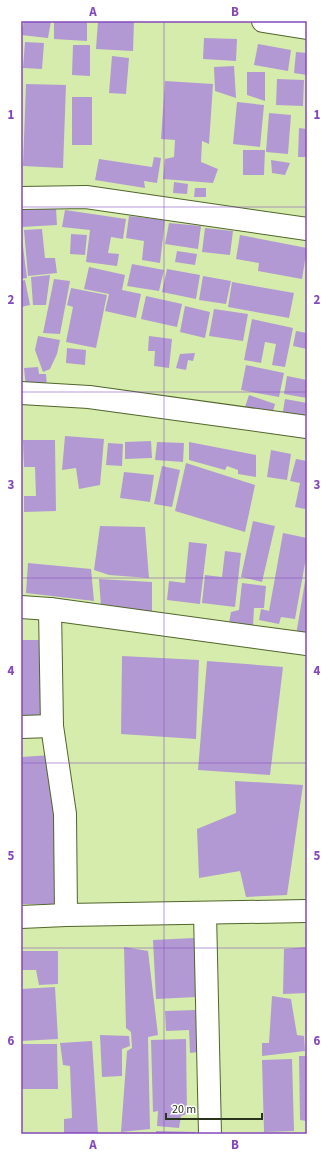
<svg xmlns="http://www.w3.org/2000/svg" width="328" height="1155" font-family="'Source Sans 3',sans-serif">
<style>
.building{fill:#b399d3}
.lines{fill:none;stroke-linecap:round;stroke-linejoin:round}
.minor-casing{stroke:#52652c;stroke-width:24}
.minor{stroke:#fff;stroke-width:22}
.grid{fill:none;stroke:#8448bd;stroke-width:1;stroke-opacity:0.55}
.neatline{fill:none;stroke:#8448bd;stroke-width:1.5}
.grid-label{font-size:13px;text-anchor:middle;font-weight:bold;fill:#8448bd}
</style>
<rect width="100%" height="100%" fill="#d5ecad"/>
<g class="building">
<polygon points="24,21 51,21 48,38 21,35"/>
<polygon points="54,21 87,21 87,41 54,39"/>
<polygon points="98,21 134,21 133,51 96,49"/>
<polygon points="204,38 237,39 236,61 203,59"/>
<polygon points="25,42 44,43 42,69 23,68"/>
<polygon points="258,44 291,50 288,71 254,65"/>
<polygon points="73,45 90,45 90,76 72,75"/>
<polygon points="296,52 307,53 307,75 294,73"/>
<polygon points="112,56 129,58 126,94 109,93"/>
<polygon points="234,66 236,98 215,91 214,67"/>
<polygon points="247,72 265,72 265,101 247,95"/>
<polygon points="277,79 304,80 303,106 276,105"/>
<polygon points="165,81 213,84 209,144 202,141 201,162 218,169 213,183 163,179 165,159 174,157 175,140 161,139"/>
<polygon points="26,84 66,85 63,168 23,166"/>
<rect x="72" y="97" width="20" height="48"/>
<polygon points="237,102 264,105 260,147 233,144"/>
<polygon points="269,113 291,115 288,154 266,152"/>
<polygon points="299,128 307,129 307,157 298,157"/>
<polygon points="243,150 265,150 264,175 243,175"/>
<polygon points="154,157 161,158 157,183 144,181 145,188 95,180 99,159 152,167"/>
<polygon points="271,160 290,163 285,175 272,173"/>
<polygon points="174,182 188,184 187,194 173,193"/>
<polygon points="195,188 206,188 206,197 194,197"/>
<polygon points="56,208 57,225 21,227 21,210"/>
<polygon points="65,210 126,219 123,239 111,237 108,253 119,254 117,266 86,262 90,230 62,227"/>
<polygon points="129,216 165,220 160,263 142,260 144,241 126,238"/>
<polygon points="169,223 201,226 198,249 165,244"/>
<polygon points="205,228 233,231 230,255 202,252"/>
<polygon points="42,229 45,258 55,258 57,273 28,276 24,230"/>
<polygon points="21,231 27,278 21,279"/>
<polygon points="71,234 87,235 85,255 70,254"/>
<polygon points="240,235 307,248 302,279 258,271 259,263 236,259"/>
<polygon points="177,251 197,254 195,265 175,262"/>
<polygon points="132,264 164,270 159,291 127,286"/>
<polygon points="89,267 125,275 122,290 141,294 136,318 105,311 109,294 84,289"/>
<polygon points="167,269 200,275 196,299 162,292"/>
<polygon points="50,275 46,305 33,305 31,277"/>
<polygon points="203,276 231,281 226,304 199,300"/>
<polygon points="54,279 70,281 60,334 43,333"/>
<polygon points="25,280 30,305 21,307 21,281"/>
<polygon points="232,282 294,293 289,318 228,307"/>
<polygon points="71,288 107,295 96,348 66,342 73,307 67,305"/>
<polygon points="146,296 182,304 177,327 141,319"/>
<polygon points="185,306 210,312 205,338 180,332"/>
<polygon points="214,309 248,314 243,341 209,336"/>
<polygon points="252,319 293,328 285,367 272,365 276,344 265,342 261,363 244,360"/>
<polygon points="296,331 307,333 307,349 293,346"/>
<polygon points="38,336 60,340 57,354 50,369 43,372 35,350"/>
<polygon points="149,336 172,339 169,368 154,366 155,351 148,351"/>
<polygon points="67,348 86,350 85,365 66,363"/>
<polygon points="195,353 193,361 188,360 186,370 176,368 180,354"/>
<polygon points="246,365 284,373 279,397 241,390"/>
<polygon points="38,367 39,374 46,374 47,387 26,388 24,368"/>
<polygon points="287,376 307,380 307,398 284,394"/>
<polygon points="249,395 275,404 272,415 245,407"/>
<polygon points="285,399 307,403 304,420 282,417"/>
<polygon points="65,436 104,439 100,485 79,489 76,468 62,470"/>
<polygon points="23,440 55,440 56,511 24,512 24,496 36,496 35,467 24,467"/>
<polygon points="151,441 152,458 125,459 125,442"/>
<polygon points="157,442 184,443 183,462 155,460"/>
<polygon points="189,442 256,455 256,477 238,474 238,470 227,466 225,470 189,460"/>
<polygon points="108,443 123,444 122,466 106,465"/>
<polygon points="271,450 291,454 287,480 267,477"/>
<polygon points="296,459 307,461 307,501 305,509 295,507 300,483 290,481"/>
<polygon points="186,463 255,485 245,532 175,511"/>
<polygon points="162,466 180,470 172,507 154,504"/>
<polygon points="124,472 154,475 150,502 120,498"/>
<polygon points="253,521 275,526 262,582 241,577"/>
<polygon points="100,526 145,527 149,578 109,575 94,570"/>
<polygon points="283,533 307,538 307,552 295,619 281,617 279,624 259,620 261,609 269,611"/>
<polygon points="189,542 207,544 200,604 167,600 169,581 185,583"/>
<polygon points="225,551 241,553 235,607 202,603 205,575 222,577"/>
<polygon points="28,563 91,569 94,601 26,593"/>
<polygon points="306,576 307,576 307,637 296,635"/>
<polygon points="99,579 152,582 152,613 101,607"/>
<polygon points="242,583 266,586 264,608 254,608 253,626 229,623 231,612 239,610"/>
<polygon points="21,640 48,640 48,720 21,719"/>
<polygon points="122,656 199,660 196,739 121,734"/>
<polygon points="207,661 283,667 270,775 198,770"/>
<polygon points="52,755 60,905 21,904 21,757"/>
<polygon points="235,781 303,785 287,895 246,897 240,871 199,878 197,829 236,813"/>
<polygon points="194,938 197,997 156,999 153,940"/>
<polygon points="124,947 148,951 158,1035 148,1037 150,1129 121,1132 127,1051 132,1048 131,1032 126,1028"/>
<polygon points="307,947 307,993 283,994 284,949"/>
<polygon points="21,951 58,951 58,984 39,985 36,970 21,970"/>
<polygon points="55,987 58,1039 21,1041 21,989"/>
<polygon points="272,996 291,999 297,1035 304,1036 305,1051 262,1056 262,1043 269,1043"/>
<polygon points="196,1010 198,1052 190,1053 189,1030 166,1031 165,1011"/>
<polygon points="100,1035 129,1036 130,1046 122,1049 122,1076 102,1077"/>
<polygon points="186,1039 187,1114 181,1116 179,1128 157,1126 158,1111 153,1112 151,1040"/>
<polygon points="92,1041 98,1134 64,1134 64,1119 72,1118 70,1066 63,1065 60,1043"/>
<polygon points="21,1044 57,1044 58,1089 21,1089"/>
<polygon points="299,1056 307,1056 307,1121 300,1120"/>
<polygon points="292,1059 294,1131 264,1132 262,1060"/>
<polygon points="156,1131 196,1132 196,1134 156,1134"/>
</g>
<g class="lines">
<defs>
<g id="minor">
<polyline points="263,21 307,28"/>
<polyline points="21,198 86,197 307,229"/>
<polyline points="21,393 89,397 307,427"/>
<polyline points="21,607 50,609 307,644"/>
<polyline points="50,609 52,726 65,814 66,915"/>
<polyline points="21,727 52,726"/>
<polyline points="205,913 210,1134"/>
<polyline points="21,917 66,915 307,911"/>
</g>
</defs>
<use href="#minor" class="minor-casing"/>
<use href="#minor" class="minor"/>
</g>
<path class="grid" d="M164,21V1134M21,207H307M21,392H307M21,578H307M21,763H307M21,948H307"/>
<rect width="328" height="1155" fill="none" stroke="#ffffff" stroke-width="44"/>
<path d="M166 1113v6h96v-6" fill="none" stroke="#2a331b" stroke-width="2"/>
<text x="172" y="1113" font-size="12" fill="#2a331b" stroke="#ffffff" stroke-width="3" paint-order="stroke">20 m</text>
<rect x="22" y="22" width="284" height="1111" class="neatline"/>
<g class="grid-label">
<text x="93" y="16">A</text>
<text x="235" y="16">B</text>
<text x="11" y="119">1</text>
<text x="317" y="119">1</text>
<text x="11" y="304">2</text>
<text x="317" y="304">2</text>
<text x="11" y="489">3</text>
<text x="317" y="489">3</text>
<text x="11" y="675">4</text>
<text x="317" y="675">4</text>
<text x="11" y="860">5</text>
<text x="317" y="860">5</text>
<text x="11" y="1045">6</text>
<text x="317" y="1045">6</text>
<text x="93" y="1149">A</text>
<text x="235" y="1149">B</text>
</g>
</svg>
